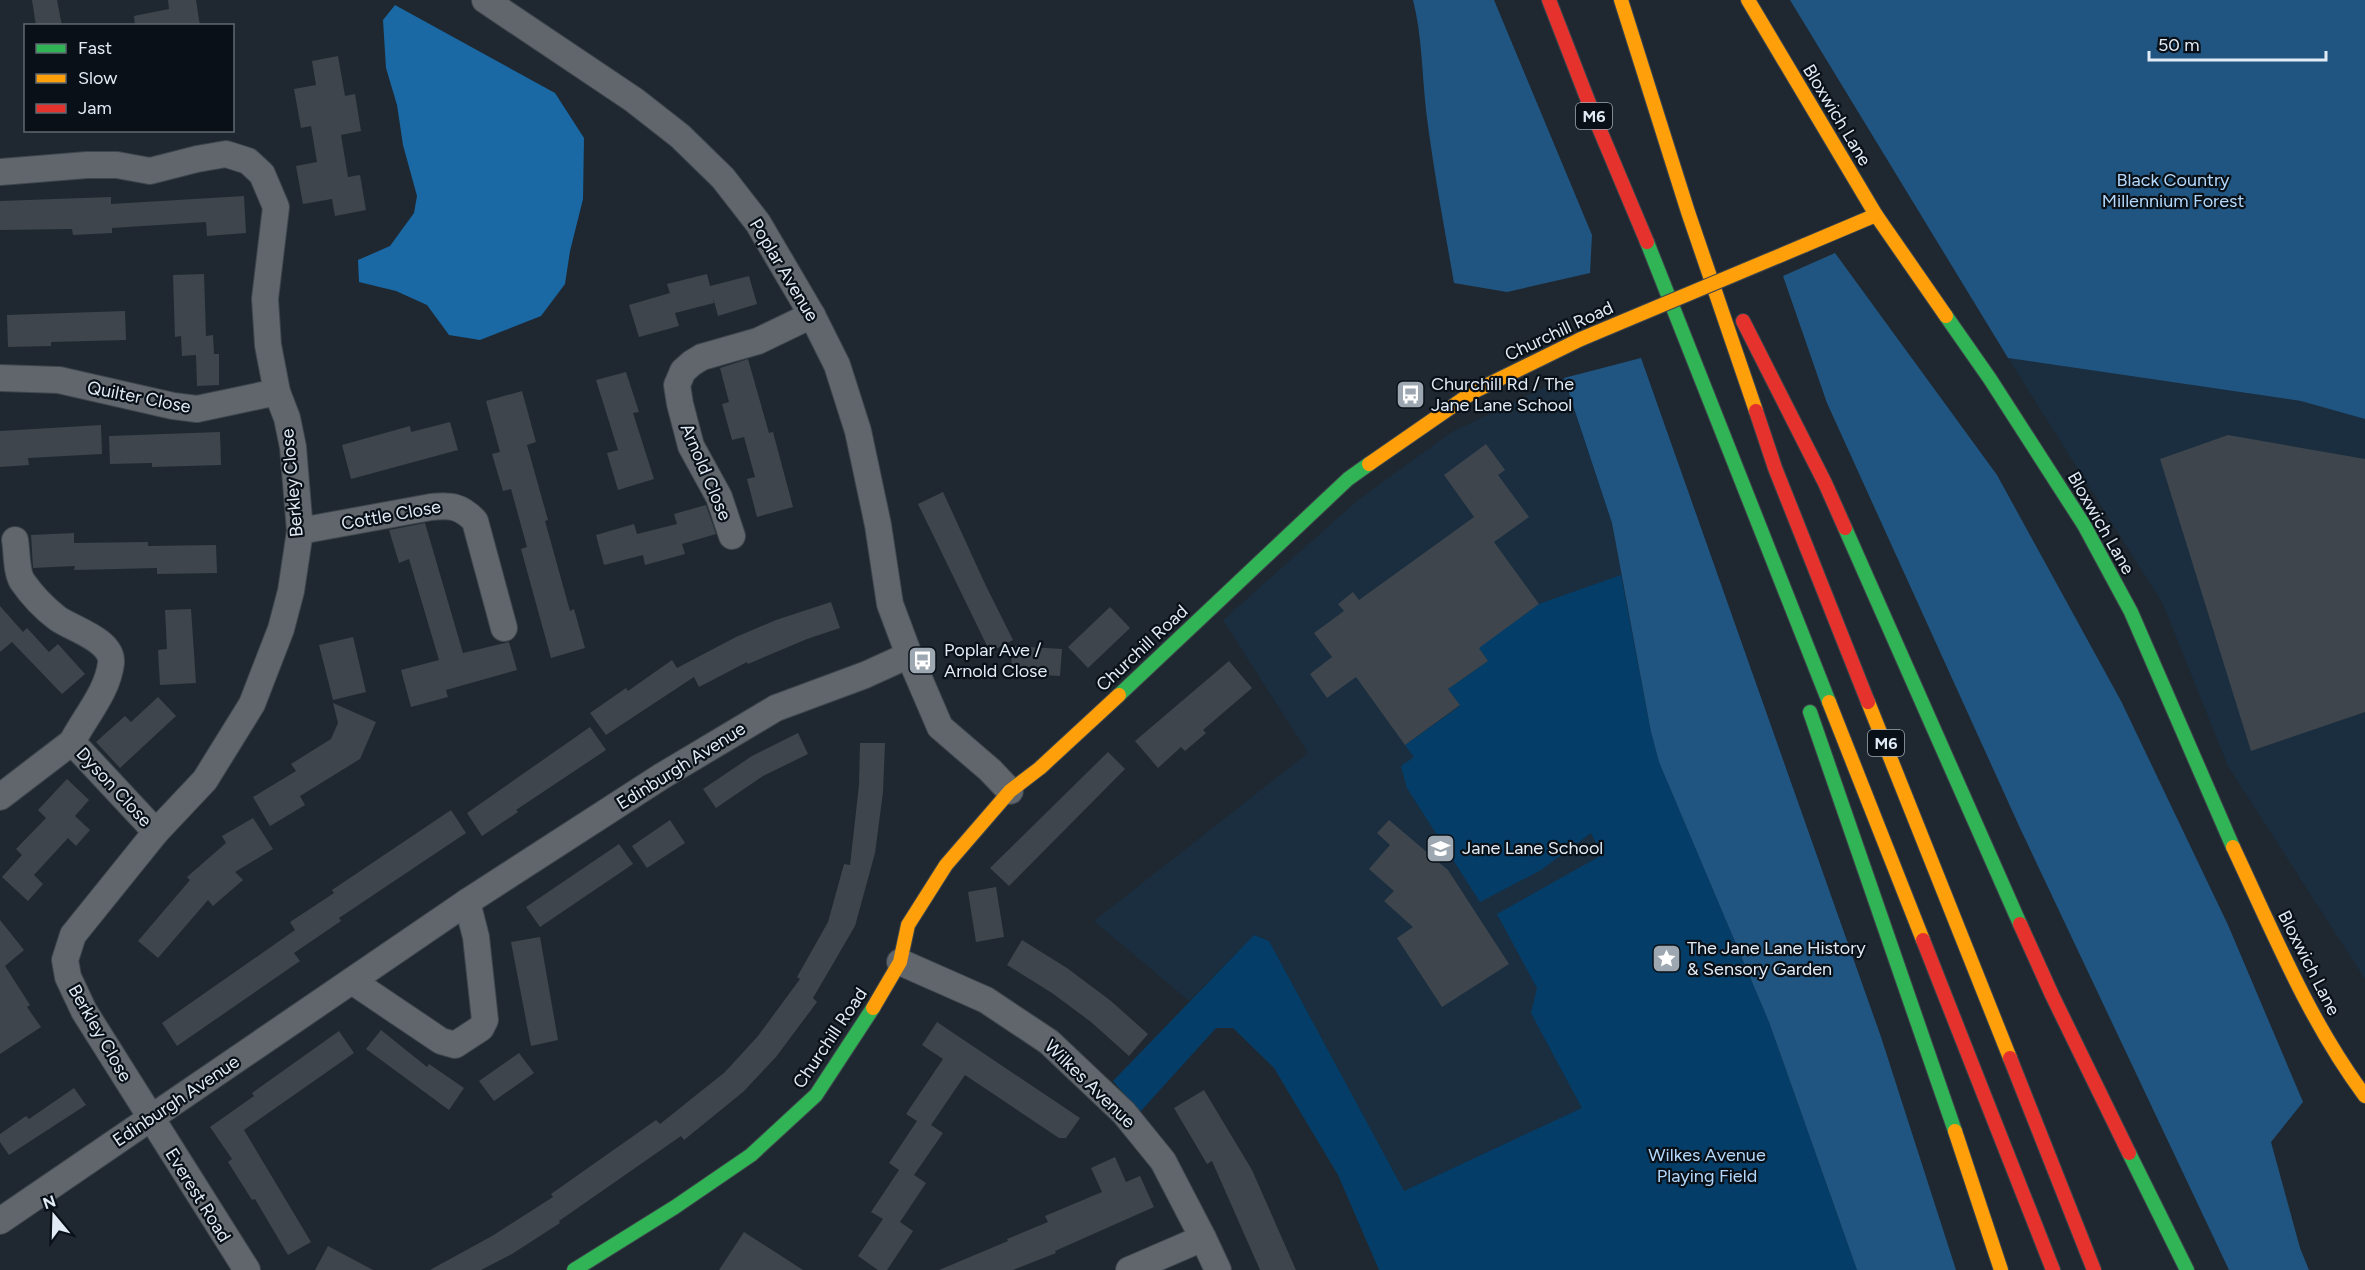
<svg xmlns="http://www.w3.org/2000/svg" width="2365" height="1270" font-family="Figtree,sans-serif">
<style>
.built{fill:#1a2e40}
.green{fill:#043e68}
.forest{fill:#205581}
.water{fill:#1a68a4}
.building{fill:#3e454c}
.lines{fill:none;stroke-linecap:round;stroke-linejoin:round}
.street-casing{stroke:#3e454c;stroke-width:28}
.fast-casing{stroke:#3e454c;stroke-width:16}
.slow-casing{stroke:#3e454c;stroke-width:16}
.jam-casing{stroke:#3e454c;stroke-width:16}
.street{stroke:#60666c;stroke-width:26}
.fast{stroke:#30b455;stroke-width:14}
.slow{stroke:#ff9f0a;stroke-width:14}
.jam{stroke:#e5322d;stroke-width:14}
.slow-bridge-casing{stroke:#3e454c;stroke-width:16;stroke-linecap:butt}
.slow-bridge{stroke:#ff9f0a;stroke-width:14}
.labels{text-anchor:middle;dominant-baseline:central;stroke-width:4.5;stroke-linejoin:round;paint-order:stroke}
.shield{fill:#091017;stroke:#a0a9b3;stroke-width:1.5}
.shield-label{font-size:16px;font-weight:bold;fill:#e1ebf6}
.street-label{font-size:18px;fill:#e1ebf6;stroke:#091017}
.park-label{font-size:18px;fill:#b4d9fc;stroke:#091017}
.poi-label{font-size:18px;fill:#e1ebf6;stroke:#091017;text-anchor:start}
</style>
<rect width="100%" height="100%" fill="#1f2830"/>
<g class="built">
<polygon points="2008,358 2301,401 2365,419 2365,979 2228,766 2163,604"/>
<polygon points="1564,378 1612,523 1651,732 1659,762 1769,1022 1404,1191 1269,941 1254,935 1189,1001 1094,921 1308,753 1223,620 1357,501 1450,433"/>
</g>
<polygon class="green" points="1621,575 1651,732 1659,762 1769,1022 1857,1270 1379,1270 1338,1175 1274,1068 1233,1028 1216,1028 1140,1112 1113,1081 1254,935 1269,941 1404,1191 1582,1108 1531,1013 1537,988 1497,914 1602,855 1591,833 1541,870 1480,902 1407,788 1401,766 1414,757 1405,745 1460,706 1448,689 1488,661 1472,639 1486,642 1539,604"/>
<g class="forest">
<path d="M1413,0H1494L1592,235L1590,273L1507,292L1454,283C1444,225 1433,168 1426,110C1422,73 1422,35 1413,0Z"/>
<polygon points="1790,0 2365,0 2365,419 2301,401 2008,358"/>
<polygon points="1835,253 1997,475 2121,701 2228,925 2303,1102 2271,1142 2300,1248 2309,1270 2229,1270 2020,828 1827,403 1783,276"/>
<polygon points="1641,358 1881,1037 1956,1270 1857,1270 1769,1022 1659,762 1651,732 1612,523 1564,378"/>
</g>
<polygon class="water" points="395,5 555,93 584,138 583,199 570,251 565,284 541,316 480,340 449,335 427,305 396,291 359,282 358,260 390,246 414,213 417,196 403,145 397,105 386,68 383,20"/>
<g class="building">
<polygon points="32,0 57,0 62,26 36,26"/>
<polygon points="168,0 196,0 200,26 135,26 134,16 169,9"/>
<polygon points="338,56 345,96 355,94 361,131 341,135 348,177 360,175 366,210 335,216 332,199 303,204 296,166 317,162 311,126 301,128 294,89 316,85 312,61"/>
<polygon points="244,196 246,233 207,236 206,222 112,228 112,233 73,235 72,229 0,230 0,201 111,197 111,204"/>
<polygon points="204,274 206,336 213,335 214,354 204,354 219,354 219,385 197,386 196,355 182,356 181,336 175,337 173,275"/>
<polygon points="707,274 710,286 749,276 757,304 718,316 713,297 714,303 675,313 679,326 639,337 629,305 670,293 667,284"/>
<polygon points="125,311 126,340 51,342 51,346 8,347 7,315"/>
<polygon points="748,359 769,433 773,432 793,507 757,517 747,479 755,477 744,437 732,440 722,404 729,402 720,368"/>
<polygon points="626,372 639,412 633,413 654,479 618,490 607,453 618,450 596,380"/>
<polygon points="522,391 536,442 527,445 548,520 545,521 570,611 574,609 585,648 551,658 521,549 527,547 511,489 503,491 492,454 500,452 486,401"/>
<polygon points="450,422 458,450 351,479 342,445 410,426 411,432"/>
<polygon points="101,425 102,454 28,458 29,465 0,467 0,431"/>
<polygon points="220,432 221,465 152,467 152,463 110,464 109,436"/>
<polygon points="2228,435 2365,459 2365,712 2251,751 2160,459"/>
<polygon points="1486,444 1505,470 1498,475 1529,517 1494,542 1539,604 1479,648 1488,661 1448,689 1460,705 1405,745 1356,677 1327,698 1310,674 1332,657 1314,633 1344,611 1338,604 1353,592 1359,600 1474,517 1444,475"/>
<polygon points="943,492 986,586 1013,640 990,652 918,504"/>
<polygon points="706,505 716,534 682,544 685,554 645,565 643,555 604,565 596,535 634,524 637,534 677,524 674,514"/>
<polygon points="425,523 463,653 509,642 517,670 446,690 448,697 411,707 401,670 439,660 409,559 399,563 389,530"/>
<polygon points="74,533 74,543 148,542 148,546 216,545 217,573 157,574 157,568 74,570 75,566 33,568 31,535"/>
<polygon points="831,602 840,628 807,639 748,664 747,662 699,687 694,677 606,735 590,713 626,688 628,691 672,660 677,668 736,637 776,620"/>
<polygon points="0,606 23,632 27,628 49,652 58,644 85,674 62,694 12,642 0,652"/>
<polygon points="1110,607 1130,628 1088,668 1068,647"/>
<polygon points="191,609 196,683 160,685 158,650 167,649 165,610"/>
<polygon points="353,637 366,692 333,700 319,645"/>
<polygon points="1012,646 1062,649 1060,676 1011,673"/>
<polygon points="1229,661 1252,688 1203,730 1206,733 1185,751 1181,747 1158,768 1135,741"/>
<polygon points="158,697 176,716 120,768 96,742 125,716 131,722"/>
<polygon points="333,703 376,722 360,759 300,796 305,805 270,826 253,797 296,771 291,764 331,739 338,723"/>
<polygon points="590,727 606,750 516,810 518,812 482,836 467,813"/>
<polygon points="798,733 808,754 763,776 716,808 703,789 752,756"/>
<polygon points="860,743 885,743 883,792 875,853 855,926 813,998 817,1002 776,1057 743,1092 684,1140 681,1136 559,1221 560,1223 512,1254 481,1270 430,1270 492,1236 553,1197 551,1194 656,1120 660,1124 725,1072 758,1036 800,979 797,977 828,922 844,864 850,865 859,785"/>
<polygon points="1108,752 1125,769 1009,886 990,868"/>
<polygon points="67,779 89,800 75,816 90,830 76,846 68,838 34,875 43,884 28,901 2,877 22,855 16,849 46,818 38,810"/>
<polygon points="451,810 466,833 339,918 341,921 294,953 300,961 177,1046 162,1023 295,930 290,922 334,893 332,890"/>
<polygon points="253,818 273,849 235,872 243,880 213,906 208,900 158,958 138,941 190,880 187,877 226,843 222,836"/>
<polygon points="670,820 685,843 647,868 632,846"/>
<polygon points="1389,820 1448,870 1509,964 1442,1007 1397,938 1413,927 1384,901 1394,891 1369,869 1390,845 1377,833"/>
<polygon points="619,844 633,864 540,927 526,907"/>
<polygon points="996,887 1004,937 976,942 968,892"/>
<polygon points="0,920 24,950 5,966 30,1005 27,1007 41,1027 0,1054"/>
<polygon points="540,937 558,1040 531,1046 511,942"/>
<polygon points="1022,940 1067,968 1111,1001 1148,1034 1129,1056 1091,1022 1052,993 1007,965"/>
<polygon points="937,1022 1080,1118 1066,1138 1059,1138 965,1075 931,1125 943,1133 914,1175 926,1183 900,1222 913,1231 887,1270 878,1270 858,1256 883,1219 871,1212 899,1170 889,1163 917,1121 906,1114 943,1059 922,1045"/>
<polygon points="381,1030 427,1067 429,1064 464,1088 449,1110 366,1049"/>
<polygon points="339,1031 354,1053 244,1130 311,1242 288,1255 255,1199 252,1200 228,1162 232,1159 210,1127 254,1096 252,1093"/>
<polygon points="519,1053 534,1073 494,1101 479,1081"/>
<polygon points="74,1088 86,1105 9,1155 0,1142 0,1134 26,1116 29,1119"/>
<polygon points="1204,1090 1252,1170 1296,1270 1260,1270 1212,1161 1207,1164 1174,1108"/>
<polygon points="1115,1157 1126,1182 1140,1176 1154,1207 1055,1251 1056,1253 1013,1270 939,1270 1008,1241 1007,1239 1048,1222 1045,1216 1102,1192 1091,1168"/>
<polygon points="744,1232 803,1270 719,1270"/>
<polygon points="328,1246 373,1270 315,1270"/>
</g>
<g class="lines">
<defs>
<g id="street">
<polyline points="485,0 634,100 680,136 723,178 758,223 812,315 837,365 858,431 878,525 890,604 909,655 940,727 990,770 1010,791"/>
<polyline points="0,172 87,165 117,165 150,171 197,159 226,154 248,161 262,174 276,207 265,299 268,345 277,392 287,418 293,447 300,531 291,591 281,629 252,704 205,780 156,832 73,935 65,960 68,977 84,1011 247,1270"/>
<polyline points="0,378 59,380 173,406 197,409 277,392"/>
<path d="M300,531L431,507C451,505 461,506 475,521L504,628"/>
<polyline points="732,536 719,497 691,446 680,404 677,385 683,371 692,363 702,357 758,341 812,315"/>
<path d="M15,540C17,551 16,571 22,581C31,594 44,608 57,618C72,629 113,640 111,663C108,691 85,717 72,742L156,832"/>
<polyline points="0,797 72,742"/>
<polyline points="900,962 986,1000 1049,1042 1124,1113 1163,1161 1203,1238 1218,1270"/>
<polyline points="352,981 441,1041 455,1045 481,1028 485,1020 476,937 467,902"/>
<polyline points="0,1221 467,902 662,776 776,708 865,675 909,655"/>
<polyline points="1129,1270 1203,1238"/>
</g>
<g id="fast">
<polyline points="1647,242 1829,702"/>
<polyline points="1946,316 1990,379 2084,525 2131,612 2233,847"/>
<polyline points="1845,528 2020,924"/>
<polyline points="1119,695 1348,479 1369,464"/>
<polyline points="1810,712 1955,1131"/>
<polyline points="2129,1153 2187,1270"/>
<polyline points="574,1270 675,1207 751,1155 816,1095 873,1008"/>
</g>
<g id="slow">
<polyline points="1621,0 1688,212 1756,411"/>
<polyline points="1748,0 1876,215 1946,316"/>
<polyline points="1805,245 1876,215"/>
<polyline points="1369,464 1473,392 1581,339"/>
<polyline points="1829,702 1923,940"/>
<polyline points="1868,702 2010,1058"/>
<path d="M2233,847C2273,932 2309,1021 2365,1096"/>
<polyline points="873,1008 900,962 908,925 946,865 1010,791 1040,768 1119,695"/>
<polyline points="1955,1131 2001,1270"/>
</g>
<g id="jam">
<polyline points="1549,0 1594,116 1647,242"/>
<polyline points="1743,321 1825,483 1845,528"/>
<polyline points="1756,411 1775,468 1868,702"/>
<polyline points="2020,924 2052,995 2129,1153"/>
<polyline points="1923,940 2053,1270"/>
<polyline points="2010,1058 2094,1270"/>
</g>
</defs>
<use href="#street" class="street-casing"/>
<use href="#fast" class="fast-casing"/>
<use href="#slow" class="slow-casing"/>
<use href="#jam" class="jam-casing"/>
<use href="#street" class="street"/>
<use href="#fast" class="fast"/>
<use href="#slow" class="slow"/>
<use href="#jam" class="jam"/>
<defs>
<polyline id="slow-bridge" points="1581,339 1805,245"/>
</defs>
<use href="#slow-bridge" class="slow-bridge-casing"/>
<use href="#slow-bridge" class="slow-bridge"/>
</g>
<defs>
<symbol id="bus-square" viewBox="-11 -11 22 22"><rect x="-9" y="-9" width="18" height="18" rx="4" fill="#9da7b1" stroke="#091017"/><path d="M-5-6H5V4H4V6H2V4H-2V6H-4V4H-5ZM-3.5-4V0h7V-4ZM-3.5 1.2v1.5H-2V1.2ZM2 1.2v1.5H3.5V1.2Z" fill="#fff"/></symbol>
<symbol id="school-square" viewBox="-11 -11 22 22"><rect x="-9" y="-9" width="18" height="18" rx="4" fill="#9da7b1" stroke="#091017"/><path d="M0-5L7-2L0 1L-7-2ZM-4 1L0 2.5L4 1V4Q0 6-4 4Z" fill="#fff"/></symbol>
<symbol id="sight-square" viewBox="-11 -11 22 22"><rect x="-9" y="-9" width="18" height="18" rx="4" fill="#9da7b1" stroke="#091017"/><path d="M0-6L1.8-2.2L6-1.7L2.9 1.2L3.7 5.4L0 3.3L-3.7 5.4L-2.9 1.2L-6-1.7L-1.8-2.2Z" fill="#fff"/></symbol>
</defs>
<g fill-rule="evenodd">
<use href="#bus-square" x="1394" y="378" width="33" height="33"/>
<use href="#bus-square" x="906" y="644" width="33" height="33"/>
<use href="#school-square" x="1424" y="832" width="33" height="33"/>
<use href="#sight-square" x="1650" y="942" width="33" height="33"/>
</g>
<g class="labels">
<g class="shield">
<rect x="1576" y="103" width="36" height="26" rx="4.5"/>
<rect x="1868" y="730" width="36" height="26" rx="4.5"/>
</g>
<g class="shield-label">
<text x="1594" y="116">M6</text>
<text x="1886" y="743">M6</text>
</g>
<g class="street-label">
<text transform="translate(1837 115) rotate(59)">Bloxwich Lane</text>
<text transform="translate(784 270) rotate(59)">Poplar Avenue</text>
<text transform="translate(1559 331) rotate(-25)">Churchill Road</text>
<text transform="translate(139 397) rotate(11)">Quilter Close</text>
<text transform="translate(706 472) rotate(67)">Arnold Close</text>
<text transform="translate(292 483) rotate(-95)">Berkley Close</text>
<text transform="translate(391 515) rotate(-10)">Cottle Close</text>
<text transform="translate(2101 523) rotate(60)">Bloxwich Lane</text>
<text transform="translate(1142 648) rotate(-43)">Churchill Road</text>
<text transform="translate(681 766) rotate(-32)">Edinburgh Avenue</text>
<text transform="translate(114 787) rotate(47)">Dyson Close</text>
<text transform="translate(2309 963) rotate(63)">Bloxwich Lane</text>
<text transform="translate(100 1033) rotate(60)">Berkley Close</text>
<text transform="translate(830 1038) rotate(-56)">Churchill Road</text>
<text transform="translate(1090 1084) rotate(44)">Wilkes Avenue</text>
<text transform="translate(176 1101) rotate(-34)">Edinburgh Avenue</text>
<text transform="translate(198 1195) rotate(58)">Everest Road</text>
</g>
<g class="park-label">
<text x="2173" y="180">Black Country<tspan x="2173" dy="21">Millennium Forest</tspan></text>
<text x="1707" y="1155">Wilkes Avenue<tspan x="1707" dy="21">Playing Field</tspan></text>
</g>
<g class="poi-label">
<text x="1431" y="384">Churchill Rd / The<tspan x="1431" dy="21">Jane Lane School</tspan></text>
<text x="944" y="650">Poplar Ave /<tspan x="944" dy="21">Arnold Close</tspan></text>
<text x="1462" y="848">Jane Lane School</text>
<text x="1687" y="948">The Jane Lane History<tspan x="1687" dy="21">&amp; Sensory Garden</tspan></text>
</g>
</g>
<rect x="24" y="24" width="210" height="108" fill="#091017" stroke="#5f6870" stroke-width="1.5"/>
<rect x="36" y="44" width="30" height="9" fill="#30b455" stroke="#5f6870" stroke-width="1.5"/>
<text x="78" y="54" font-size="18" fill="#e1ebf6">Fast</text>
<rect x="36" y="74" width="30" height="9" fill="#ff9f0a" stroke="#5f6870" stroke-width="1.5"/>
<text x="78" y="84" font-size="18" fill="#e1ebf6">Slow</text>
<rect x="36" y="104" width="30" height="9" fill="#e5322d" stroke="#5f6870" stroke-width="1.5"/>
<text x="78" y="114" font-size="18" fill="#e1ebf6">Jam</text>
<g transform="translate(54 1216) rotate(341)" stroke="#091017" stroke-width="4.5" paint-order="stroke">
<path d="M0-4.5L10 22L0 15L-10 22Z" fill="#e1ebf6"/>
<text y="-9" font-size="16" font-weight="bold" text-anchor="middle" fill="#e1ebf6">N</text>
</g>
<path d="M2149 51v9h177v-9" fill="none" stroke="#e1ebf6" stroke-width="3"/>
<text x="2158" y="51" font-size="18" fill="#e1ebf6" stroke="#091017" stroke-width="4.5" paint-order="stroke">50 m</text>
</svg>
